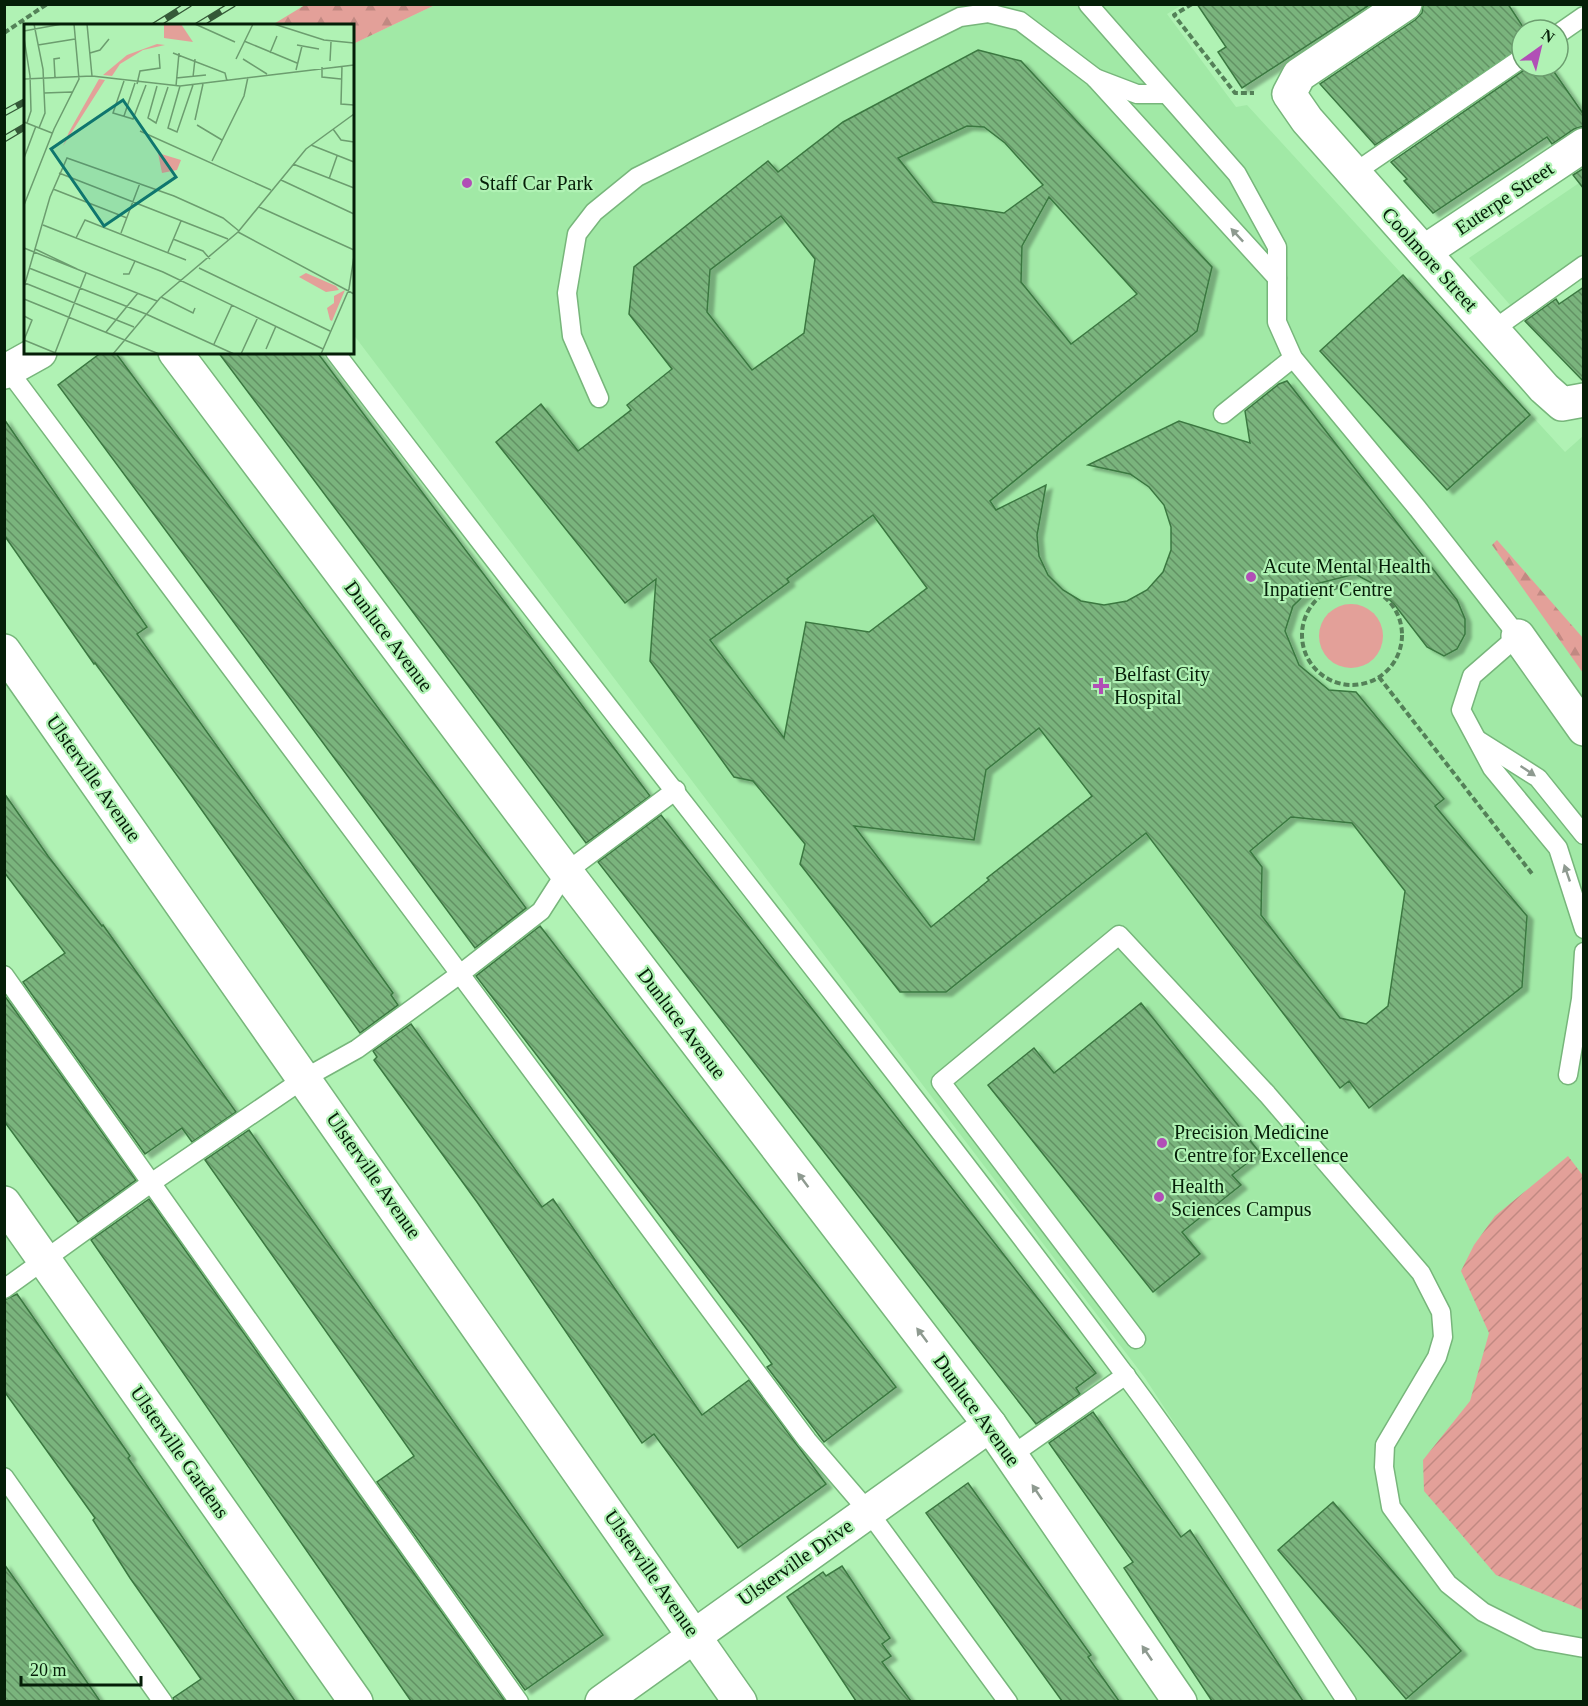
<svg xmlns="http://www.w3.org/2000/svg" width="1588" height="1706" font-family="Georgia,serif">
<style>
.built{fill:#a1e9a6}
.grass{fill:#e3a099}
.forest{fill:url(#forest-firs)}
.garden{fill:url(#garden-furrows)}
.building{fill:url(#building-back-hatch);stroke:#3b7841;stroke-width:1.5;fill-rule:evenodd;filter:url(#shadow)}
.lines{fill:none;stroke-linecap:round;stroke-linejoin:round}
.service-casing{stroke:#77b67b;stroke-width:21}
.minor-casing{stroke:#77b67b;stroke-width:36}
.path{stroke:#548158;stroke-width:4;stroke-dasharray:6 3;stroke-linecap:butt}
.service{stroke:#fff;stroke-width:18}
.minor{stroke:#fff;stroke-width:33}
.rail-casing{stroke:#355938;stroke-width:7}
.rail{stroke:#b0f2b4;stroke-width:4.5;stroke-dasharray:14;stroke-linecap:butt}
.oneway{fill:#8e9a90}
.poi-dot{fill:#b14fb6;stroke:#b0f2b4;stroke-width:2}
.labels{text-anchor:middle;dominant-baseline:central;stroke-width:4.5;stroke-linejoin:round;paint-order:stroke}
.poi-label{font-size:20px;fill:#051e08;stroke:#b0f2b4;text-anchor:start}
.street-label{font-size:20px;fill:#051e08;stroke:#b0f2b4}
.inset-road{fill:none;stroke:#6c9d6f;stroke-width:1.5}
.view{fill:#0f766e;fill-opacity:0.15;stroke:#0f766e;stroke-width:3}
.inset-edge{fill:none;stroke:#051e08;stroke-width:3}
</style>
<defs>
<pattern id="forest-firs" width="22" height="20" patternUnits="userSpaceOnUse" patternTransform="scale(1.5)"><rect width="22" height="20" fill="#e3a099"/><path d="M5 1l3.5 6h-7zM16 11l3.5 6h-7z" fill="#c18982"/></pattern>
<pattern id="garden-furrows" width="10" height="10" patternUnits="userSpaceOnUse" patternTransform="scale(1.5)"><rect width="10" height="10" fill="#e3a099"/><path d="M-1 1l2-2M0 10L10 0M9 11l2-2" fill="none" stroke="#c18982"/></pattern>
<pattern id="building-back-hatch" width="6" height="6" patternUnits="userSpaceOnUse" patternTransform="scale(1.5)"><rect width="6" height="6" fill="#7ab47d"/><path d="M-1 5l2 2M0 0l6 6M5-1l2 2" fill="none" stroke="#629264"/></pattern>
<filter id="shadow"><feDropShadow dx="6" dy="4" stdDeviation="1.5" flood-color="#0004"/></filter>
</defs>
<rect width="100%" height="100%" fill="#b0f2b4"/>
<g class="built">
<polygon points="435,5 1182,5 1167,14 1236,107 1247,105 1565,452 1583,436 1583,1701 1356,1701 1145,1378 353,334 353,44"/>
<polygon points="1579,183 1583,189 1583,258 1511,306 1469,258"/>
</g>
<circle class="grass" cx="1351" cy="636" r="32"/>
<g class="forest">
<polygon points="305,5 305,4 435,5 353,44 352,26 272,25"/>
<polygon points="1497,540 1583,638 1583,673 1492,545"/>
</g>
<polygon class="garden" points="1568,1156 1584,1177 1583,1610 1496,1575 1424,1491 1423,1460 1470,1401 1489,1333 1461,1271 1474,1245 1495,1216"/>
<g class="building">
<polygon points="1197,4 1371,4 1242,88 1218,52 1226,47"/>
<polygon points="1423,4 1508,4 1525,30 1522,30 1522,47 1375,145 1320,84 1415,20 1422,13"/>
<path d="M978,50L1021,61L1212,267L1197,331L990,501L996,510L1046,485L1037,535L1039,556L1048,575L1063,590L1081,601L1104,605L1127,601L1147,590L1163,572L1171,550V527L1164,505L1149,487L1130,474L1088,465L1179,421L1250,443L1245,411L1279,384L1287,381L1457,600L1465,619V634L1457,649L1444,656L1427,647L1394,604L1372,583L1355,574L1316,584L1293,606L1285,631L1299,665L1329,690L1356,692L1444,799L1435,806L1527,916L1522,987L1369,1108L1349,1081L1340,1088L1146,833L946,992H900L800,864L805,844L753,781L734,777L650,661L656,579L625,603L496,442L541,404L578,451L631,410L627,405L672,369L629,314L634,267L768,161L778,172L843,122ZM967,126L984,127L1005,143L1043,185L1004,213L933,202L898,158ZM1049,197L1137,294L1071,344L1021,282L1022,246ZM781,216L815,259L804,333L752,370L707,312L710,270ZM873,515L927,588L869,632L806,622L784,738L710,640L789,582L787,579ZM1039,728L1092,796L987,878L989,880L931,927L854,826L974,840L986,770ZM1291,817L1352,823L1405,891L1388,1006L1366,1024L1340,1018L1261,915L1262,867L1250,851Z"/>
<polygon points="1530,66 1550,66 1584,115 1584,126 1574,129 1552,144 1547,137 1433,213 1404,181 1407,179 1391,162"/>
<polygon points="1584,168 1584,189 1573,175"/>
<polygon points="1403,275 1530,415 1447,490 1320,351"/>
<polygon points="1584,287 1584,382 1525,321 1556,299 1559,304"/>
<polygon points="102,352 115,352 526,908 475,948 58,385"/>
<polygon points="218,352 317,352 650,796 586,843"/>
<polygon points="4,419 147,627 137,634 393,993 391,995 398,1005 360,1033 184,785 95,663 94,664 4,535"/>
<polygon points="4,793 48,856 102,926 103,925 236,1112 192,1142 182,1128 145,1154 23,982 65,953 4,872"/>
<polygon points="661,815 1096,1373 1076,1388 1080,1394 1036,1424 598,862"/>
<polygon points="540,926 896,1387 824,1442 767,1367 772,1364 752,1336 476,976"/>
<polygon points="4,995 136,1180 78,1222 4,1121"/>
<polygon points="1141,1003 1260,1153 1232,1175 1241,1185 1182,1232 1200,1254 1153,1292 988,1085 1034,1048 1054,1073"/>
<polygon points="411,1024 542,1207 553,1199 702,1415 749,1380 826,1484 738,1548 654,1434 642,1443 477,1202 374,1060 377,1057 373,1051"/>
<polygon points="249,1130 603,1635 525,1690 377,1482 414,1456 205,1160"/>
<polygon points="149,1199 358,1495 505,1701 411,1701 91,1240"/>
<polygon points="17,1294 130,1456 128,1458 295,1701 174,1701 173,1698 201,1679 130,1578 93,1520 95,1518 4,1391 4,1300"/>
<polygon points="1093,1412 1181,1537 1190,1530 1303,1701 1212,1701 1124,1568 1133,1562 1049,1443"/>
<polygon points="968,1483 1091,1655 1088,1657 1119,1701 1062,1701 926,1513"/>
<polygon points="1333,1502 1461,1651 1406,1699 1278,1550"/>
<polygon points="4,1564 60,1643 100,1701 4,1701"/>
<polygon points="842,1566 890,1638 882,1644 891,1656 882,1662 911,1701 856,1701 787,1597 823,1572 826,1576"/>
</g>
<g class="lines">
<defs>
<g id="service">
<polyline points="1088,4 1237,174 1277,247 1277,322 1293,358 1418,509 1518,636 1472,676 1461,710 1492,768 1558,848 1584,929"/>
<polyline points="1558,34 1584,16"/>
<polyline points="1095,78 1137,94 1166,94"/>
<polyline points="1354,173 1522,58"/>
<polyline points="1493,330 1584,265"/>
<path d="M335,352C594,695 866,1028 1123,1372C1203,1478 1274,1591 1347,1702"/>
<polyline points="599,398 572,336 567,293 577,234 594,212 637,177 960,17 988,13 1020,21 1094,77 1277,278"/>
<polyline points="1223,414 1293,358"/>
<polyline points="1478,740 1538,778 1584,835"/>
<polyline points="676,790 566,872 541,911 460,974 807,1440 868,1511 1008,1702"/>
<polyline points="4,975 519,1702"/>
<polyline points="1568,1075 1581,999 1584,952"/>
<polyline points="4,1289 151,1183 305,1078 357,1049 460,974 8,370"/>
<polyline points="1136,1339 941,1082 1119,935 1267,1094 1421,1273 1441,1312 1443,1337 1437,1357 1385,1445 1384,1467 1391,1507 1448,1584 1483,1612 1539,1640 1584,1648"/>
<polyline points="1012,1455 1126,1375"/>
<polyline points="4,1477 163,1702"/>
</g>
<g id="minor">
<polyline points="1405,4 1299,75 1289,94 1307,120 1544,388 1562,404 1584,400"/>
<polyline points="1424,252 1584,145"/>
<polyline points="175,352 566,872 990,1425 1180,1702"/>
<polyline points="4,372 40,352"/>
<polyline points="1518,636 1584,729"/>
<polyline points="4,651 740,1702"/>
<polyline points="4,1203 356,1702"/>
<polyline points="602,1702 990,1425"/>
</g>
</defs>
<use href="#service" class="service-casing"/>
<use href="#minor" class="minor-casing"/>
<g class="path">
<polyline points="1192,4 1174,15 1235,93 1254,93"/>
<polyline points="4,33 47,4"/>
<circle cx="1352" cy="635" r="50"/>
<polyline points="1379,677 1533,875"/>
</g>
<use href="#service" class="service"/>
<use href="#minor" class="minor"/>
<defs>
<g id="rail">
<polyline points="154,26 189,4"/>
<polyline points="197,26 233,4"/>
<polyline points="4,113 26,101"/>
<polyline points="4,139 26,126"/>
</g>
</defs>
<use href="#rail" class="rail-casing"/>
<use href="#rail" class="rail"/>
</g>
<defs><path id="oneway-solid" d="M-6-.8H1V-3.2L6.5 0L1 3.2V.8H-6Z" transform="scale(1.5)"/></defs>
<g class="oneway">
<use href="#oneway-solid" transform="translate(1237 235) rotate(-133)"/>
<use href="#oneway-solid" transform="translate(1528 771) rotate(34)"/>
<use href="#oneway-solid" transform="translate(1567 873) rotate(-109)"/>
<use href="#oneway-solid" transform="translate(803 1180) rotate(-127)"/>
<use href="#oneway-solid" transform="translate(922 1335) rotate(-127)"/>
<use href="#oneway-solid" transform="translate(1037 1492) rotate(-124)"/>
<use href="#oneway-solid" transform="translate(1147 1653) rotate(-124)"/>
</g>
<g class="poi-dot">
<circle cx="467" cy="183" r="6"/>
<circle cx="1251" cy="577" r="6"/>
<path d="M1098 677h6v6h6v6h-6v6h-6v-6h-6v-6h6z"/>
<circle cx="1162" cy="1143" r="6"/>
<circle cx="1159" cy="1197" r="6"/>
</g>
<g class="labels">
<g class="poi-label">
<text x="479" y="183">Staff Car Park</text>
<text x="1263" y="566">Acute Mental Health<tspan x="1263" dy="23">Inpatient Centre</tspan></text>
<text x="1114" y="674">Belfast City<tspan x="1114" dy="23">Hospital</tspan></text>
<text x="1174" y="1132">Precision Medicine<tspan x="1174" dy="23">Centre for Excellence</tspan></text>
<text x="1171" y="1186">Health<tspan x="1171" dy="23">Sciences Campus</tspan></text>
</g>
<g class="street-label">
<text transform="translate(1504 198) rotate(-34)">Euterpe Street</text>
<text transform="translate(1430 259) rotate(48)">Coolmore Street</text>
<text transform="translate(389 636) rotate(53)">Dunluce Avenue</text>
<text transform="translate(94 778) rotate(55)">Ulsterville Avenue</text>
<text transform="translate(682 1023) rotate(53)">Dunluce Avenue</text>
<text transform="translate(374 1175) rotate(55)">Ulsterville Avenue</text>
<text transform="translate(977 1410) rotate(54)">Dunluce Avenue</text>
<text transform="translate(180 1452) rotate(55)">Ulsterville Gardens</text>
<text transform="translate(795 1562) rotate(-35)">Ulsterville Drive</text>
<text transform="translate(652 1573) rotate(55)">Ulsterville Avenue</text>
</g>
</g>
<g transform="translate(24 24)">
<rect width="330" height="330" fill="#b0f2b4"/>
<path d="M282,249L312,262L315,266L302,268L275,253Z" fill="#e3a099"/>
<path d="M133,20L141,21L119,26L96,40L88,52L79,51L103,31ZM75,55L81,56L39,122L45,108ZM321,266L308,297L306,296L303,284L310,279V272Z" fill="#e3a099"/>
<path d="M140,0H157L169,18L140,14Z" fill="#e3a099"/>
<path d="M134,129L157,136L153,146L138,149Z" fill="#e3a099"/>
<path class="inset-road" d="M10,0L19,45L21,89L15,104M63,0L68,52M171,0L211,18M250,0L300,16L330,19M0,7L38,0M0,14L6,52L7,87L3,99M220,17L273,39M14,21L51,15M273,21L295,25M66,29L76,26L85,15M149,29L201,49L203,57M246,29L253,12M212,35L229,0M219,35L243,50M306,37L307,18M318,42L317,80L330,81M298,43V53L317,55M272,46L278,22M31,53L30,35L36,34M169,53L171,35M152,54L182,51M0,55L68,52L156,62L330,41M100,57L89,89L109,95L122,61M113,60L116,47L136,44L135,30M133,62L124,94L132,99L144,63M152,62L155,29M156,62L144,104L153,108L169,61M20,69L48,68M100,92L111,59M171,96L179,60M0,98L28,109M173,101L198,116M309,105L317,116L330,118M116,107L247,166M287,121L330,138M0,134L12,102M188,137L220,72L224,53M269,140L330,164M35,149L204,215M305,155L313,132M257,156L330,190M29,165L103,194M0,181L30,105L55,55L50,0M235,183L330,226M19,201L139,248L299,325M214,208L330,270M97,209L116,159M52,214L61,196L162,236M149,215L179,227L186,235M0,224L133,277M11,225L53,245M144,228L157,197M5,244L122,290L210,330M175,244L306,307M99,250H105L111,237M1,259L110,303M0,263L26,173L43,134L150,172L199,194L215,207M137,273L169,289L171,284M0,275L135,330M0,292L8,296L0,316M82,308L114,269M0,316L34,330M190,320L208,281M242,325L252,302M31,329L62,249M89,330L136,274L214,208L282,125L330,90M217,330L234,293M297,330L325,265L330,232"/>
<path class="view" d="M99,76L152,153L80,202L27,125Z"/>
<rect width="330" height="330" class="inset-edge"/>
</g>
<rect width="1588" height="1706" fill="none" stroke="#051e08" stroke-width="12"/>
<g transform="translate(1540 48) rotate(34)"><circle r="28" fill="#b0f2b4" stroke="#6c9d6f" stroke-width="1.5"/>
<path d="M0-4.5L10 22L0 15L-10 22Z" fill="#b14fb6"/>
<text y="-9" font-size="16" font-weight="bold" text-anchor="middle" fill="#051e08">N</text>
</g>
<path d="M21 1676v9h120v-9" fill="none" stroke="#051e08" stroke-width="3"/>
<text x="30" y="1676" font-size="18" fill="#051e08" stroke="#b0f2b4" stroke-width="4.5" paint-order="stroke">20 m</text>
</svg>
